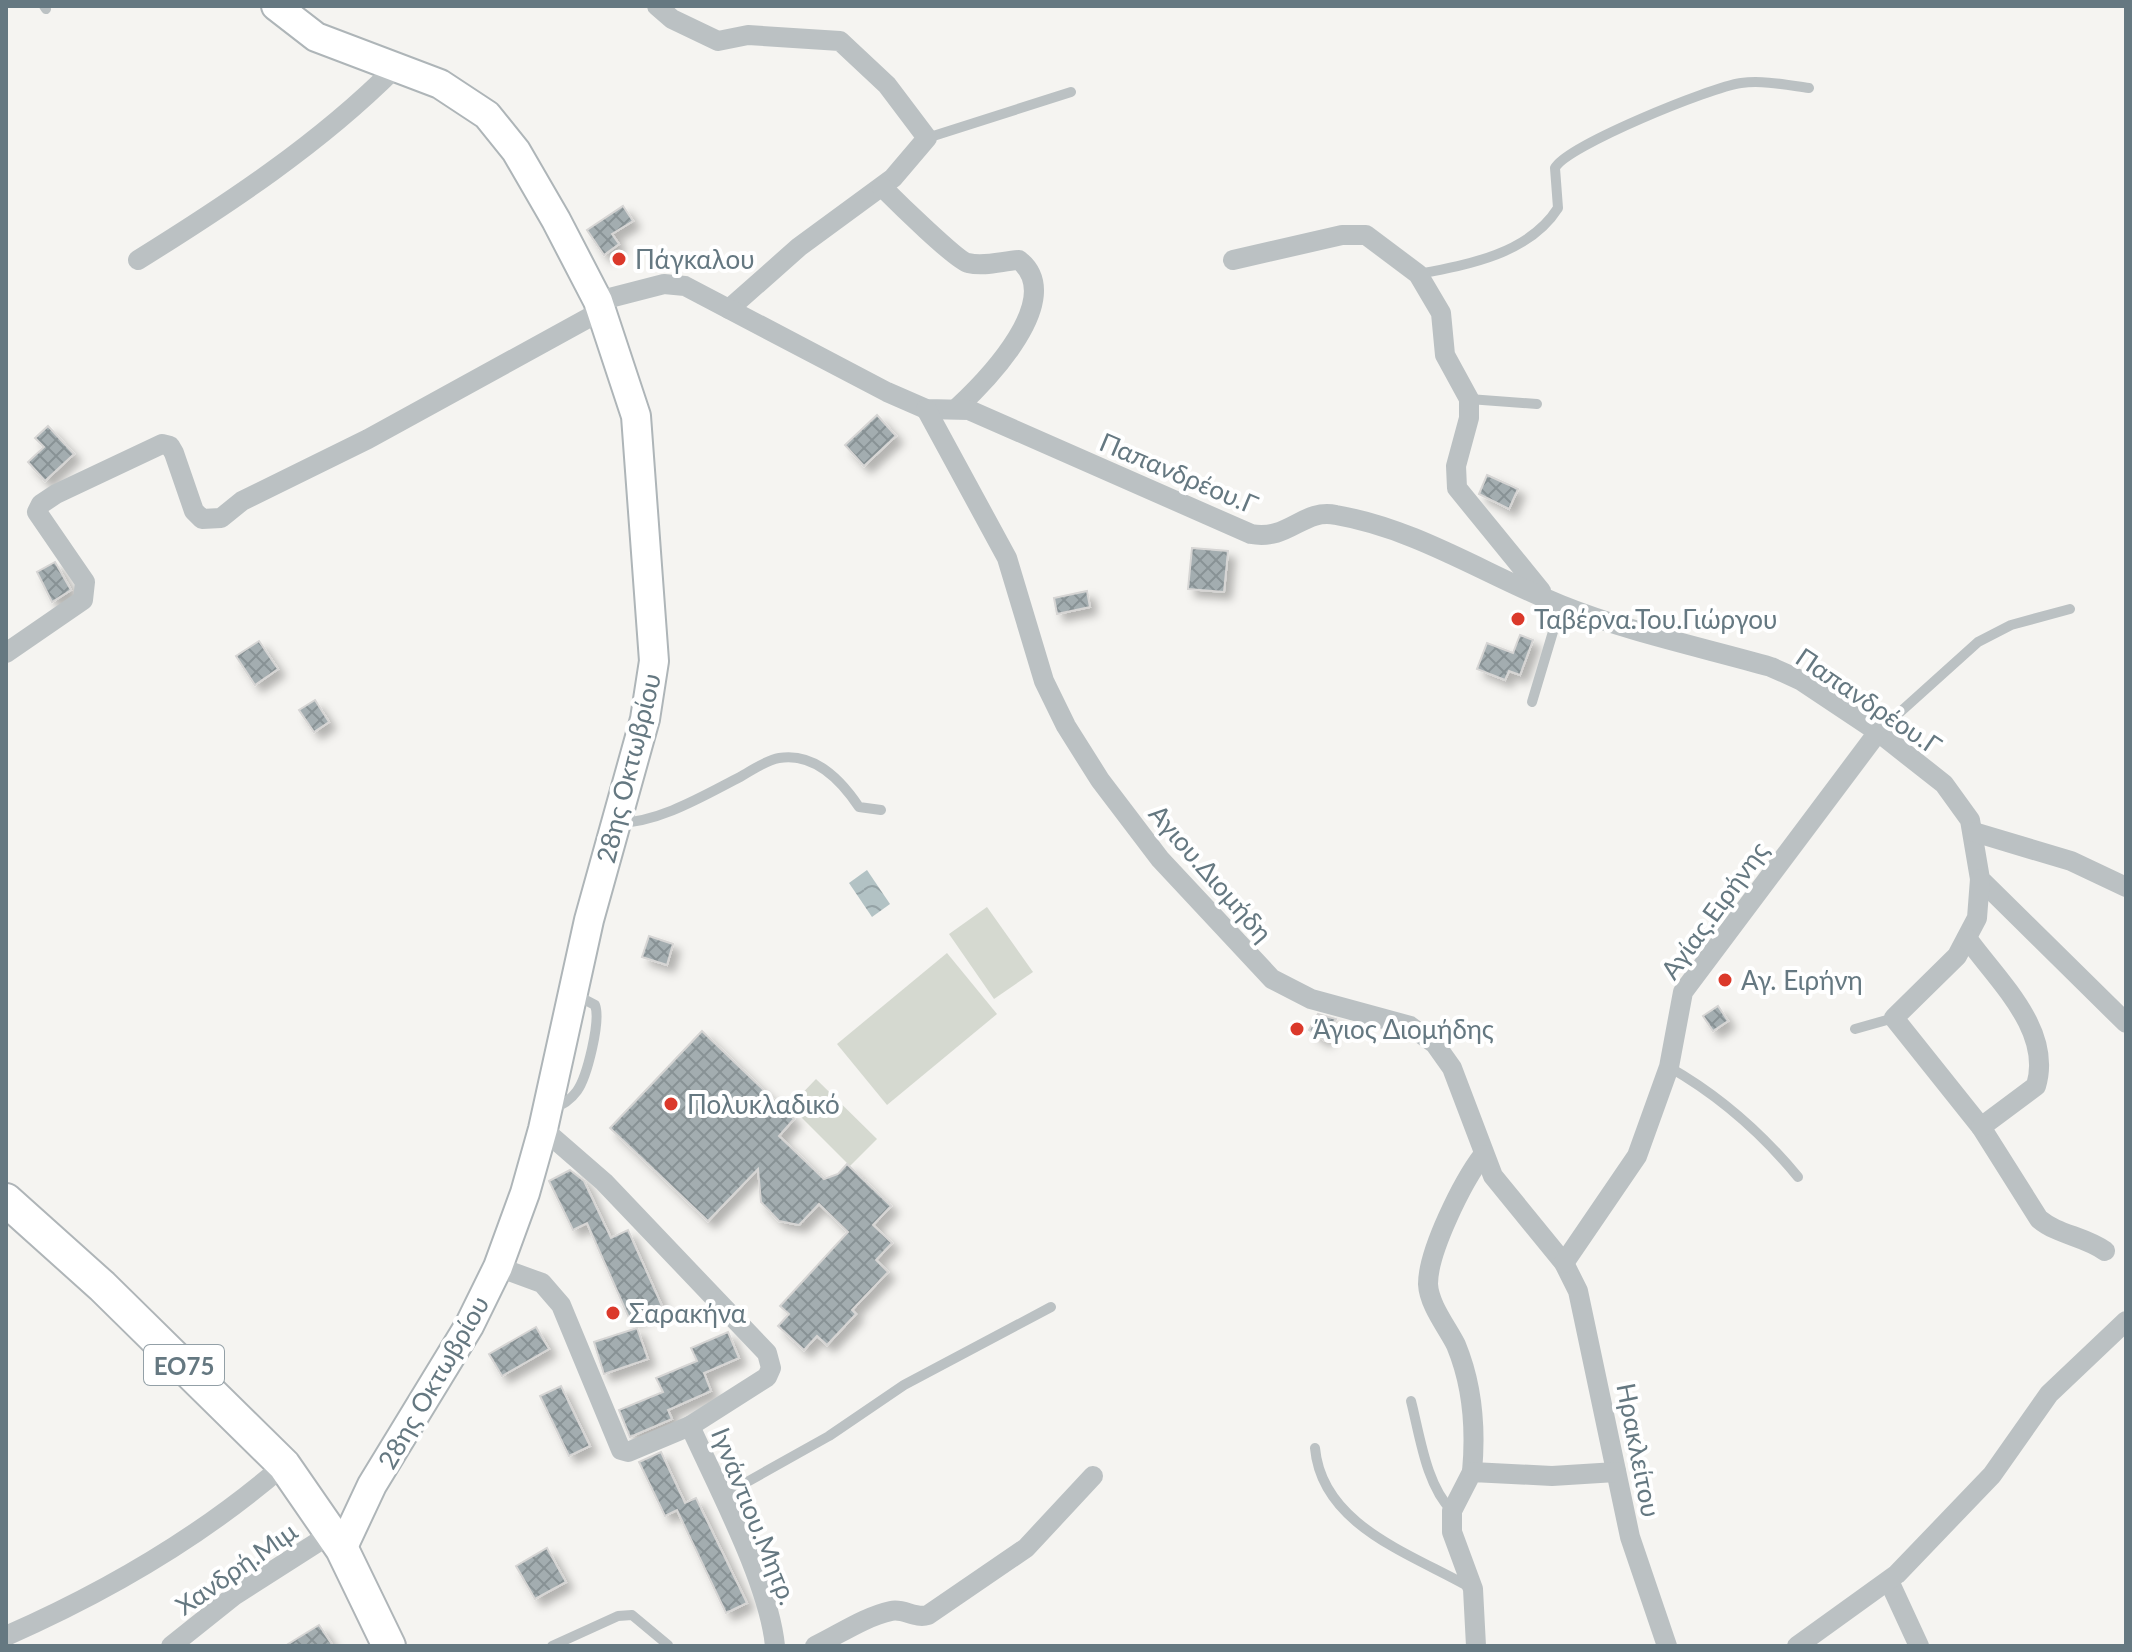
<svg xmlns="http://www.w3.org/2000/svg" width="2132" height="1652" font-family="Lato,sans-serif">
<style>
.pitch{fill:#d5d9d0}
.water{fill:url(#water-waves)}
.building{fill:url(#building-cross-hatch);stroke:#d6d5d4;stroke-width:2;filter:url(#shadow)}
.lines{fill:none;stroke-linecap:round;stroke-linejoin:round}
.secondary-casing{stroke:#aeb5b8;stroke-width:32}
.primary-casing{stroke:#afb5b8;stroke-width:36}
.lane{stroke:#bbc1c3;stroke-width:10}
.street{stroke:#bbc1c3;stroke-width:20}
.secondary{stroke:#fff;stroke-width:28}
.primary{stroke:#fff;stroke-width:32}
.poi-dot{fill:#db392b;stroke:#fff;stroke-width:3}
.labels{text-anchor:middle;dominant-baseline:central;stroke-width:8;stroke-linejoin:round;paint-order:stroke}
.shield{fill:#fff;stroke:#93a0a7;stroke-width:2}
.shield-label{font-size:24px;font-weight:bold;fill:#657881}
.poi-label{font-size:26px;fill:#657881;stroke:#fff;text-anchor:start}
.street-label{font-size:26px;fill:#657881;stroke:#fff}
</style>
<defs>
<pattern id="water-waves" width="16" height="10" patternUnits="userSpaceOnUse" patternTransform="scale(2)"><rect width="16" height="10" fill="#b2c2c4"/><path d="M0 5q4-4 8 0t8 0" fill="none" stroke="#94a2a5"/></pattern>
<pattern id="building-cross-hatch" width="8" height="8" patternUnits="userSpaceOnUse" patternTransform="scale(2)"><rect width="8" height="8" fill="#a3adb0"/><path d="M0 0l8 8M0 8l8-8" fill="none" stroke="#889295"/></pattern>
<filter id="shadow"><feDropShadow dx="7" dy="7" stdDeviation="4" flood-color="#0004"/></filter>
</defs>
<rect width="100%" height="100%" fill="#f5f4f1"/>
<g class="pitch">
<polygon points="987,907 1033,972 994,999 949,934"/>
<polygon points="947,953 997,1014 887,1105 837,1044"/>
<polygon points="816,1079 877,1139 850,1166 790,1106"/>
</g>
<polygon class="water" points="867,870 890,904 872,917 849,883"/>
<g class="building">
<polygon points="623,206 633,221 612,234 619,244 604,255 587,230"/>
<polygon points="877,415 896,436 864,466 845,445"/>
<polygon points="48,426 74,454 45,481 28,462 44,447 35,438"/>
<polygon points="1487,475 1518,489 1509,509 1479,494"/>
<polygon points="1192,548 1228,551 1224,592 1188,589"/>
<polygon points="55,562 71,590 52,602 37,572"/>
<polygon points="1087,591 1090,607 1057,614 1054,598"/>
<polygon points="1520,635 1533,640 1520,675 1509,671 1505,680 1477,669 1487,643 1513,653"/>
<polygon points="259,641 278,669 255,685 236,656"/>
<polygon points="315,700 329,722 314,732 299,710"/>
<polygon points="649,936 673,944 667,965 642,957"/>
<polygon points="1718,1006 1728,1021 1713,1031 1703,1016"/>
<polygon points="1318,1014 1336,1019 1324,1040 1309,1030"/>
<polygon points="702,1031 794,1119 779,1136 824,1179 838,1174 847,1164 891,1206 873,1225 892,1243 876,1260 888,1272 852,1310 856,1314 827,1345 817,1336 804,1350 778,1326 789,1314 780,1306 848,1232 819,1204 799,1225 779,1221 761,1202 758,1169 708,1221 610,1128"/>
<polygon points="570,1170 584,1181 611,1238 628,1230 662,1306 630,1320 587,1223 573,1230 549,1181"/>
<polygon points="536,1327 549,1349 502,1376 489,1354"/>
<polygon points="637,1328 648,1359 604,1374 594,1342"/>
<polygon points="728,1332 739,1358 704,1373 711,1391 668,1410 672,1419 630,1437 619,1410 663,1392 656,1378 697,1361 691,1348"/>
<polygon points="561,1386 590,1446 569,1456 540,1396"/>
<polygon points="661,1452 685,1503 696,1498 747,1603 726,1613 677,1510 665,1516 639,1462"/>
<polygon points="547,1548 566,1582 535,1599 516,1566"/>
<polygon points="319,1625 333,1646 285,1646"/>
</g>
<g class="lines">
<defs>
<polyline id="secondary" points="276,6 316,37 440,84 487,115 516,151 556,220 598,301 636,416 654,661 645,719 589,920 543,1129 525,1193 498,1267 469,1326 372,1485 342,1549"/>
<polyline id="primary" points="6,1200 102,1286 284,1465 342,1549 389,1646"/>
</defs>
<use href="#secondary" class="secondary-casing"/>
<use href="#primary" class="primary-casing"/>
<g class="lane">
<polyline points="44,6 46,9"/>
<polyline points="927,138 1071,92"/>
<path d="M1418,274C1467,265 1529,254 1558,208L1555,168C1566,146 1711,87 1741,83C1763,80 1787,85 1809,88"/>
<polyline points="1469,399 1537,404"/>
<polyline points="1532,702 1561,605"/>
<polyline points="1878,732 1978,642 2011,625 2070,609"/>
<path d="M618,823C660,822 703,796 740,777C751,771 766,760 779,758C815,752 841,780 859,807L881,810"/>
<polyline points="1855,1029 1894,1018"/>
<path d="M1669,1067C1720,1096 1760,1131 1798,1177"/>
<path d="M551,1110C561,1105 570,1101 577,1091C587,1077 601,1021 595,1005L576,995"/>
<path d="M1411,1401C1420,1436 1426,1485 1452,1511"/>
<path d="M1315,1448C1322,1526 1412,1554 1471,1588"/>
<polyline points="722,1496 829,1436 904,1385 1051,1307"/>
<polyline points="552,1646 618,1616 632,1615 668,1645"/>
</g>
<g class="street">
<polyline points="657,6 672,19 718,41 748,35 840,41 887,85 927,138 893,178 799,247 729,309"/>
<path d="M882,187C895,200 957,261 968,263C985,267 1002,261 1019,260C1067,298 987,380 958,407"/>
<path d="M138,260C228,204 319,144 394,69"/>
<polyline points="1233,260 1342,235 1366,235 1418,274 1441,313 1445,355 1469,399 1469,418 1456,466 1457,488 1541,591"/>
<path d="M598,301L664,284L685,286L887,392L926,409L969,410L1251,534C1289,541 1303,508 1336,515C1417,529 1486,575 1561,605C1625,631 1704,648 1771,667L1800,680L1878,732L1944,784L1970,820L1980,879L2126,1023"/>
<polyline points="926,409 1007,558 1044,681 1066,726 1100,780 1160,859 1272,979 1311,999 1410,1026 1435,1044 1452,1068 1493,1176 1564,1263 1578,1291 1630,1537 1667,1646"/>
<polyline points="6,653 83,600 85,582 37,512 41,504 56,494 162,444 170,446 174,453 194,511 202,519 221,518 242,501 368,439 601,311"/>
<polyline points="1974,832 2071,861 2126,887"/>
<path d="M1980,879L1977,918L1957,956L1894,1018L1981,1127L2039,1219C2058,1235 2084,1236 2105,1251"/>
<path d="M1967,938C1997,980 2053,1030 2036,1086L1981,1127"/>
<polyline points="543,1129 604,1182 767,1353 771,1368 767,1377 690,1426"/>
<polyline points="1564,1263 1637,1156 1669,1067 1683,992 1878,732"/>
<path d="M498,1267L542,1283L561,1305L621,1450L628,1452L690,1426C717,1486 769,1583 775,1646"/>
<path d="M1472,1472C1476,1429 1473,1386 1456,1345C1447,1327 1429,1305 1428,1284C1428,1251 1463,1181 1483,1155"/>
<polyline points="1889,1581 1919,1646"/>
<path d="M6,1636C106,1592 201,1537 284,1465"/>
<polyline points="171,1646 235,1595 332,1533"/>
<path d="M815,1646C840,1634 864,1617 891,1611C904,1608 915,1619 928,1615L1026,1548L1093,1476"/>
<polyline points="1476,1646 1473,1589 1452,1532 1452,1511 1472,1472 1552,1476 1616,1472"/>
<polyline points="1797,1646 1897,1574 1992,1475 2049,1394 2126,1321"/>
</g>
<use href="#secondary" class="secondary"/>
<use href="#primary" class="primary"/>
</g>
<g class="poi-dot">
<circle cx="619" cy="259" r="8"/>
<circle cx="1518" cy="619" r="8"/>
<circle cx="1725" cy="980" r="8"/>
<circle cx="1297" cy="1029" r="8"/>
<circle cx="671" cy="1104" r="8"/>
<circle cx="613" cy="1313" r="8"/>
</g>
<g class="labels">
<rect class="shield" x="144" y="1345" width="80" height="40" rx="6"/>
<g class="shield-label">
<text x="184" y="1365">ΕΟ75</text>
</g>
<g class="poi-label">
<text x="635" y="259">Πάγκαλου</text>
<text x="1534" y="619">Ταβέρνα.Του.Γιώργου</text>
<text x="1741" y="980">Αγ. Ειρήνη</text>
<text x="1313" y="1029">Άγιος Διομήδης</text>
<text x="687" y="1104">Πολυκλαδικό</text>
<text x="629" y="1313">Σαρακήνα</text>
</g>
<g class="street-label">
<text transform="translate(1179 473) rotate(23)">Παπανδρέου.Γ</text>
<text transform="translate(1869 701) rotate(34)">Παπανδρέου.Γ</text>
<text transform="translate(628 768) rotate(-76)">28ης Οκτωβρίου</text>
<text transform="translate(1211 873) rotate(49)">Αγιου.Διομήδη</text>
<text transform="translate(1714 910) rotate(-54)">Αγίας.Ειρήνης</text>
<text transform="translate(433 1382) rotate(-60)">28ης Οκτωβρίου</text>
<text transform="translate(1639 1450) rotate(79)">Ηρακλείτου</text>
<text transform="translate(755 1516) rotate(68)">Ιγνάντιου.Μητρ.</text>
<text transform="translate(236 1568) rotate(-35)">Χανδρή.Μιμ</text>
</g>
</g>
<rect width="2132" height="1652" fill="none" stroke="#657881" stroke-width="16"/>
</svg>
